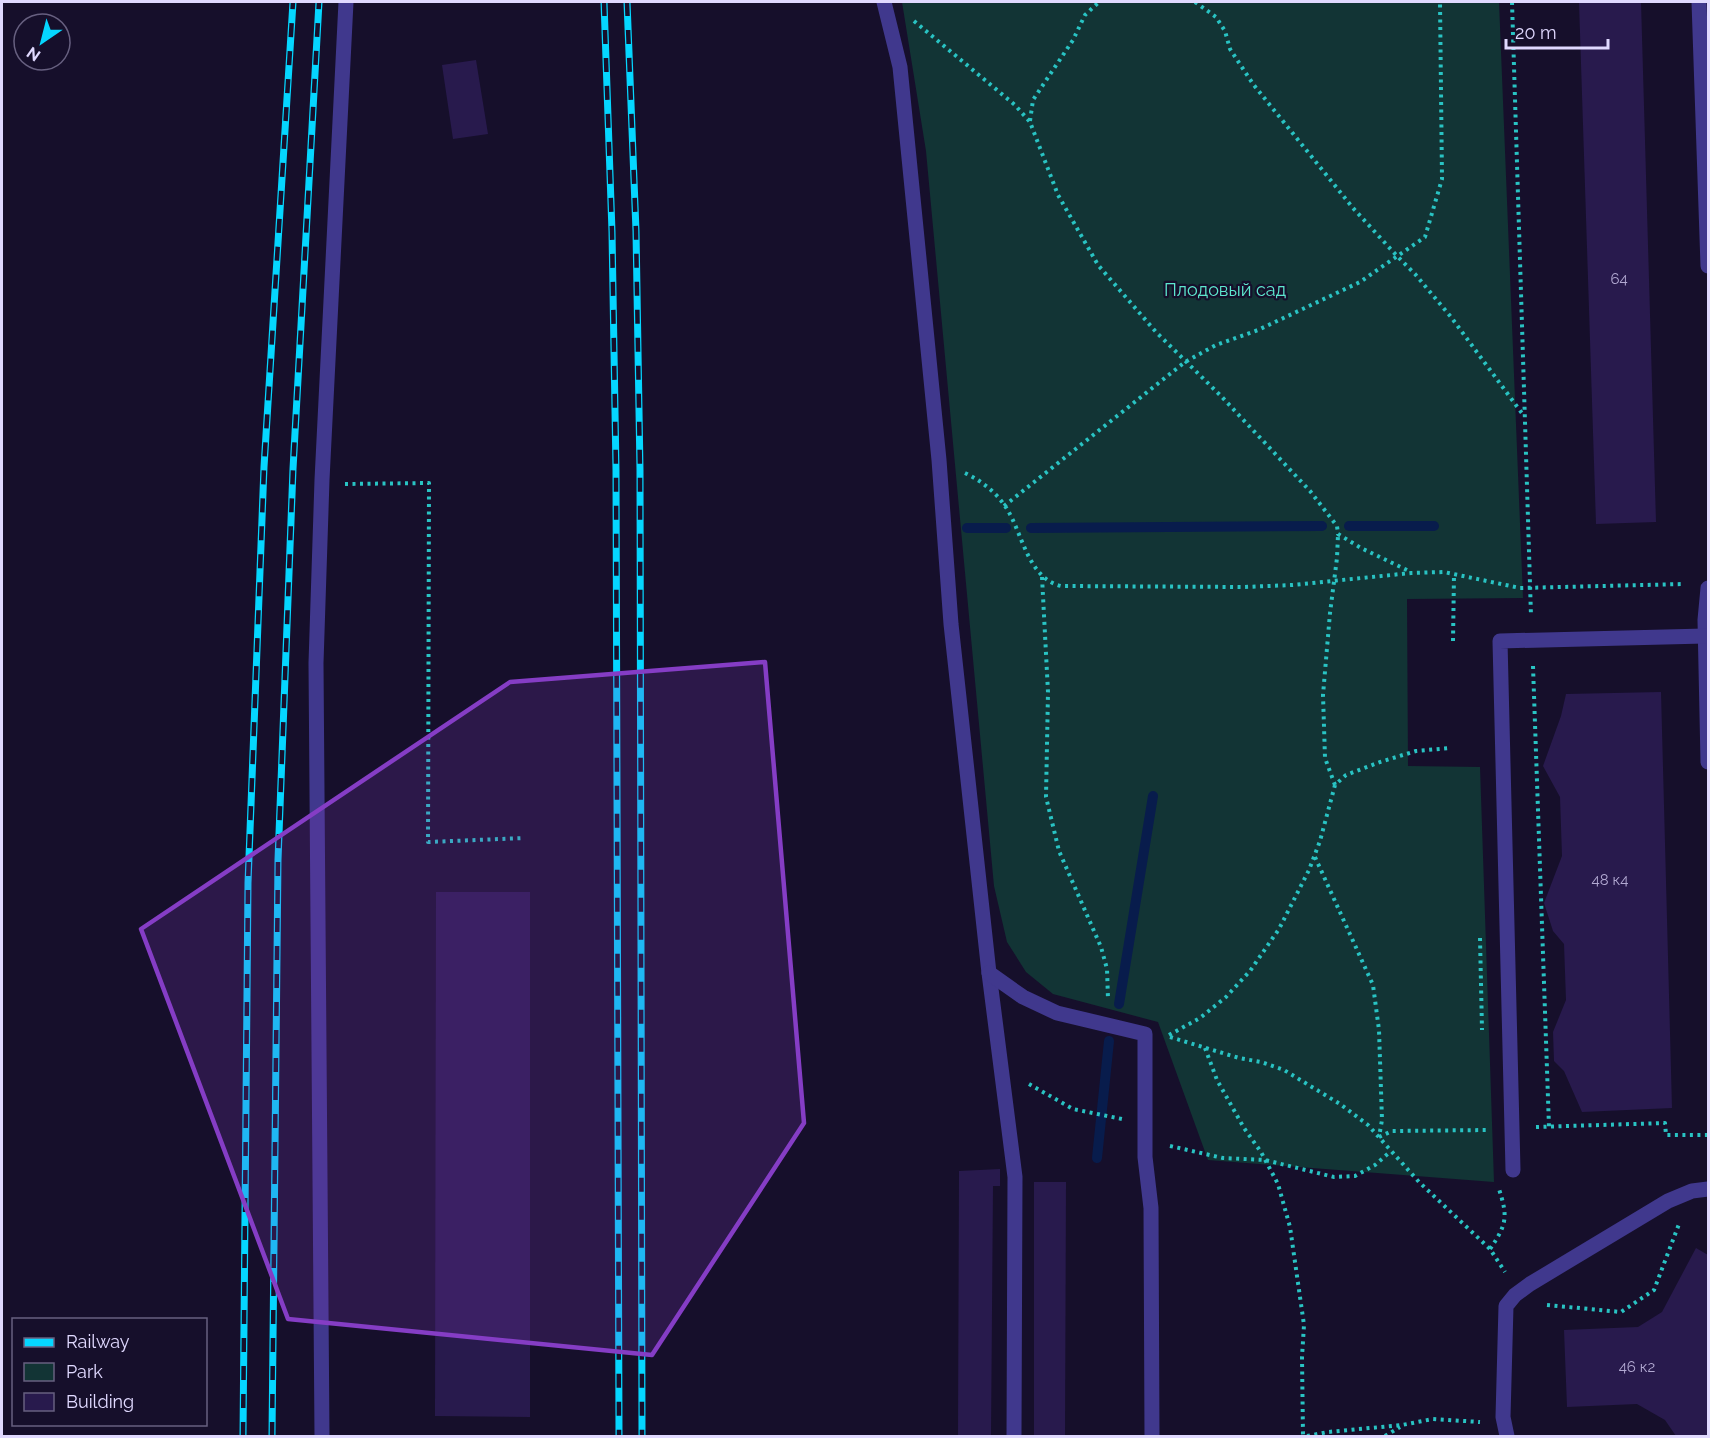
<svg xmlns="http://www.w3.org/2000/svg" width="1710" height="1438" font-family="Raleway,sans-serif">
<style>
.green{fill:#123435}
.lines{fill:none;stroke-linecap:round;stroke-linejoin:round}
.stream{stroke:#081c4c;stroke-width:10}
.building{fill:#281a4d}
.path{stroke:#29c3c3;stroke-width:4;stroke-dasharray:3 4.5;stroke-linecap:butt}
.service{stroke:#40388d;stroke-width:15}
.rail-casing{stroke:#05d6ff;stroke-width:7}
.rail{stroke:#160f2b;stroke-width:4.5;stroke-dasharray:14;stroke-linecap:butt}
.marked{fill:#853dc5;fill-opacity:0.2;stroke:#853dc5;stroke-width:4.5;stroke-linejoin:round}
.labels{text-anchor:middle;dominant-baseline:central;stroke-width:4.5;stroke-linejoin:round;paint-order:stroke}
.number-label{font-size:15px;fill:#b2a9d2}
.park-label{font-size:18px;fill:#5de7ce;stroke:#160f2b}
</style>
<rect width="100%" height="100%" fill="#160f2b"/>
<polygon class="green" points="902,2 1499,2 1523,598 1407,599 1408,766 1480,767 1494,1182 1208,1160 1158,1022 1053,994 1026,972 1007,942 994,886 926,151"/>
<g class="lines">
<g class="stream">
<polyline points="1349,526 1434,526"/>
<polyline points="967,528 1006,528"/>
<polyline points="1031,528 1322,526"/>
<polyline points="1119,1004 1153,796"/>
<polyline points="1097,1158 1109,1041"/>
</g>
</g>
<g class="building">
<polygon points="1579,2 1641,2 1656,522 1596,524"/>
<polygon points="476,60 488,134 453,139 442,65"/>
<polygon points="1661,692 1672,1108 1582,1112 1564,1071 1554,1061 1553,1032 1566,1000 1564,944 1553,931 1544,903 1562,856 1560,797 1543,766 1561,716 1566,694"/>
<polygon points="436,892 530,892 530,1417 435,1416"/>
<polygon points="1000,1169 1000,1186 993,1186 991,1436 958,1436 959,1171"/>
<polygon points="1034,1182 1066,1182 1065,1436 1034,1436"/>
<polygon points="1696,1248 1708,1255 1708,1436 1676,1436 1665,1420 1637,1404 1567,1407 1564,1330 1638,1327 1662,1312"/>
</g>
<g class="lines">
<g class="path">
<polyline points="1195,2 1216,17 1225,31 1230,49 1253,84 1353,208 1397,256 1415,274 1451,317 1524,416"/>
<polyline points="1512,2 1531,616"/>
<polyline points="914,21 1015,105 1030,122 1058,195 1098,265 1156,332 1221,396 1310,491 1337,526 1338,534 1361,548 1411,572"/>
<polyline points="1030,121 1033,100 1073,40 1085,15 1099,2"/>
<path d="M965,473C982,481 997,493 1007,509C1023,535 1028,578 1061,586L1245,587L1292,585L1411,573L1444,572L1520,588L1684,584"/>
<polyline points="345,484 429,483 428,842 524,838"/>
<polyline points="1004,506 1185,362 1216,345 1258,330 1360,282 1425,237 1442,179 1440,2"/>
<polyline points="1042,577 1048,692 1046,797 1059,851 1101,947 1107,969 1108,999"/>
<polyline points="1453,641 1454,574"/>
<polyline points="1533,666 1549,1127"/>
<polyline points="1335,785 1325,758 1323,695 1330,613 1337,558 1338,535"/>
<polyline points="1315,857 1373,985 1379,1030 1382,1120 1379,1137"/>
<polyline points="1480,938 1482,1030"/>
<polyline points="1169,1035 1200,1018 1226,997 1250,971 1279,929 1309,870 1320,841 1335,785 1346,775 1380,762 1416,751 1450,748"/>
<polyline points="1170,1037 1239,1058 1261,1062 1284,1070 1340,1104 1368,1125 1419,1182 1490,1249 1505,1272"/>
<polyline points="1205,1048 1217,1080 1244,1128 1261,1152 1278,1184 1290,1227 1304,1325 1302,1357 1303,1436"/>
<polyline points="1029,1084 1073,1109 1122,1119"/>
<polyline points="1536,1127 1665,1123 1666,1135 1708,1135"/>
<polyline points="1379,1137 1392,1131 1489,1130"/>
<polyline points="1170,1146 1223,1158 1265,1160 1334,1177 1355,1176 1375,1165 1391,1151"/>
<path d="M1490,1249C1507,1224 1508,1217 1499,1189"/>
<polyline points="1547,1305 1621,1312 1654,1290 1679,1224"/>
<polyline points="1307,1436 1328,1432 1402,1425 1433,1419 1480,1422"/>
<polyline points="1385,1436 1400,1427"/>
</g>
<g class="service">
<polyline points="884,2 900,67 939,460 951,624 989,973 1015,1177 1014,1436"/>
<polyline points="1699,2 1708,266"/>
<polyline points="1708,588 1705,620 1708,762"/>
<polyline points="989,973 1023,997 1057,1013 1145,1034 1145,1157 1151,1208 1152,1436"/>
<polyline points="1513,1170 1500,641 1705,636"/>
<polyline points="322,1436 316,663 322,480 346,2"/>
<polyline points="1507,1436 1503,1417 1506,1306 1515,1295 1530,1284 1668,1201 1692,1191 1708,1189"/>
</g>
<defs>
<g id="rail">
<polyline points="604,2 612,232 616,470 619,1436"/>
<polyline points="627,2 636,231 640,470 642,1436"/>
<polyline points="243,1436 248,883 264,467 293,2"/>
<polyline points="272,1436 278,860 293,469 319,2"/>
</g>
</defs>
<use href="#rail" class="rail-casing"/>
<use href="#rail" class="rail"/>
</g>
<path class="marked" d="M765,662L804,1123L652,1355L288,1319L141,929L510,682Z"/>
<g class="labels">
<g class="number-label">
<text x="1619" y="279">64</text>
<text x="1610" y="880">48 к4</text>
<text x="1637" y="1367">46 к2</text>
</g>
<g class="park-label">
<text x="1225" y="289">Плодовый сад</text>
</g>
</g>
<rect width="1710" height="1438" fill="none" stroke="#e0d9ff" stroke-width="6"/>
<rect x="12" y="1318" width="195" height="108" fill="#160f2b" stroke="#676080" stroke-width="1.5"/>
<rect x="24" y="1338" width="30" height="9" fill="#05d6ff" stroke="#676080" stroke-width="1.5"/>
<text x="66" y="1348" font-size="18" fill="#e0d9ff">Railway</text>
<rect x="24" y="1363" width="30" height="18" fill="#123435" stroke="#676080" stroke-width="1.5"/>
<text x="66" y="1378" font-size="18" fill="#e0d9ff">Park</text>
<rect x="24" y="1393" width="30" height="18" fill="#281a4d" stroke="#676080" stroke-width="1.5"/>
<text x="66" y="1408" font-size="18" fill="#e0d9ff">Building</text>
<g transform="translate(42 42) rotate(215)"><circle r="28" fill="#160f2b" stroke="#676080" stroke-width="1.5"/>
<path d="M0-4.5L10 22L0 15L-10 22Z" fill="#05d6ff"/>
<text y="-9" font-size="16" font-weight="bold" text-anchor="middle" fill="#e0d9ff">N</text>
</g>
<path d="M1506 39v9h102v-9" fill="none" stroke="#e0d9ff" stroke-width="3"/>
<text x="1515" y="39" font-size="18" fill="#e0d9ff" stroke="#160f2b" stroke-width="4.5" paint-order="stroke">20 m</text>
</svg>
